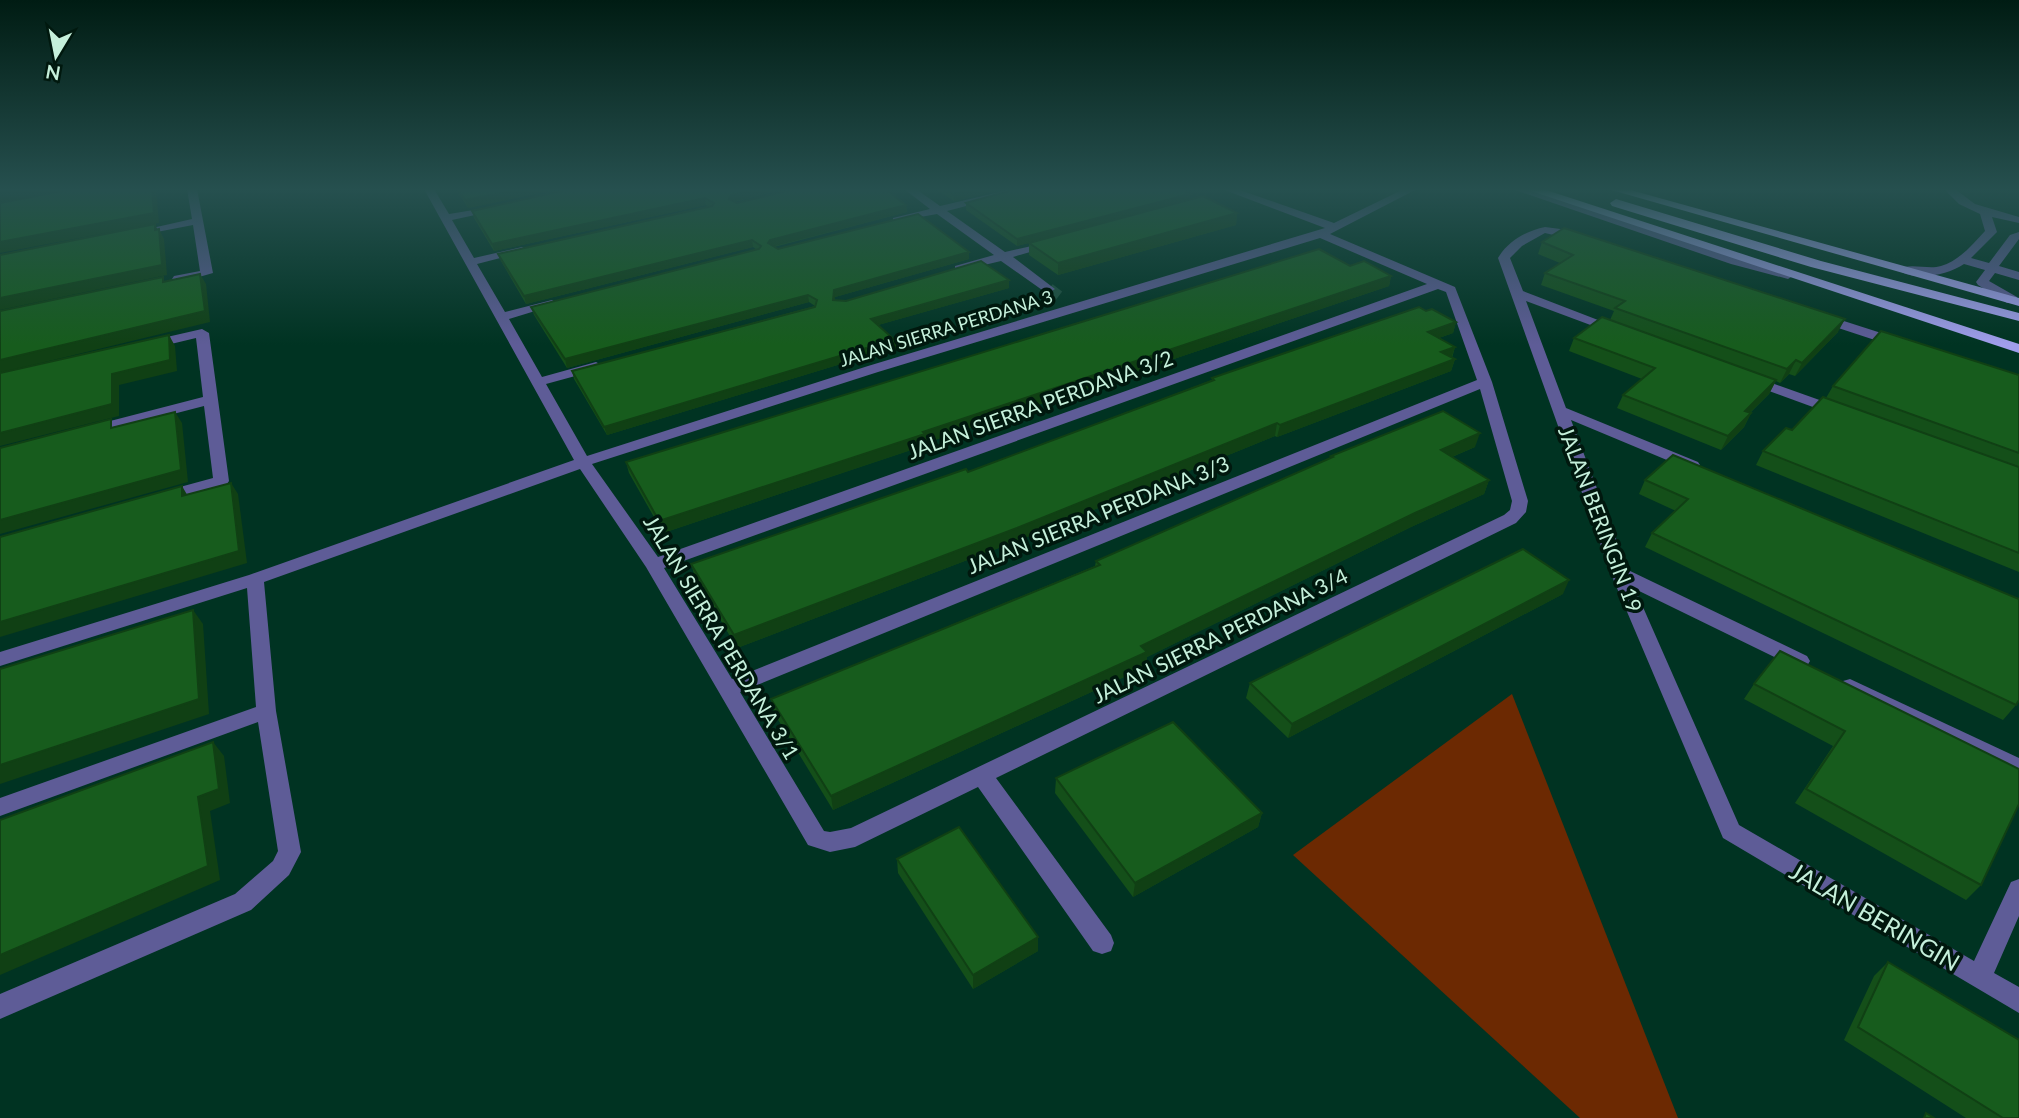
<svg xmlns="http://www.w3.org/2000/svg" width="2019" height="1118" font-family="Lato,sans-serif">
<style>
.green{fill:#6c2902}
.lines{fill:none;stroke-linecap:round;stroke-linejoin:round}
.minor-tunnel{stroke:#1e4f3e;stroke-width:12;stroke-dasharray:12 6;stroke-linecap:butt}
.minor{fill:#5e5c97;fill-rule:evenodd}
.trunk{fill:#a09eec;fill-rule:evenodd}
.wall{fill:#144f19}
.shaded-wall{fill:#104014}
.building{fill:#175c1d;stroke:#104014;stroke-width:2}
.labels{text-anchor:middle;dominant-baseline:central;stroke-width:7;stroke-linejoin:round;paint-order:stroke}
.far-street-label{font-size:18px;fill:#c5f0db;stroke:#00180e}
.street-label{font-size:21px;fill:#c5f0db;stroke:#00180e}
.near-street-label{font-size:24px;fill:#c5f0db;stroke:#00180e}
</style>
<rect width="100%" height="100%" fill="#032"/>
<polygon class="green" points="1512,694 1678,1118 1580,1118 1293,855"/>
<g class="lines">
<polyline class="minor-tunnel" points="1049,289 1061,298"/>
<g class="minor">
<polygon points="187,189 197,189 213,273 178,283 172,279 174,276 200,271 193,225 136,236 130,233 192,219"/>
<path d="M424,189H434L449,214L498,206V210L452,220L474,258L522,247L528,251L477,264L505,312L552,300L558,304L509,319L542,377L596,362L603,366L601,369L546,384L587,456L868,366L1325,228L1222,189H1237L1334,223L1404,189H1417L1330,234L1455,287L1492,382L1528,501L1526,512L1516,523L996,778L1111,935L1114,943L1111,951L1102,954L1093,951L978,787L855,847L830,852L808,845L646,567L580,469L264,582L276,711L301,852L289,875L251,910L0,1019V994L235,894L273,861L278,851L258,722L0,816V798L256,707L247,588L0,666V652L249,575L574,460ZM1320,238L1427,284L658,557L592,464L878,372ZM1438,289L1446,292L1477,380L732,679L664,568ZM1480,389L1512,501L1510,510L1504,515L851,828L830,832L824,831L740,692Z"/>
<polygon points="904,189 916,189 940,206 1013,189 1031,189 947,211 1005,252 1054,241 1054,245 1013,257 1055,289 1049,293 1045,292 1001,261 955,272 955,266 994,255 937,214 893,222 893,218 930,209"/>
<polygon points="1512,189 1528,189 1794,275 1788,279 1731,264"/>
<path d="M1944,189H1955L1975,204L2019,217V223L1992,217L1997,232L1971,258L1989,263L2010,235L2019,232V239L1999,266L2019,272V280L1995,273L1989,281L2017,297V303H2007L1978,285L1976,282L1985,270L1964,264C1948,275 1915,282 1898,270C1908,262 1928,270 1941,266C1959,261 1973,244 1985,231L1980,214L1959,204Z"/>
<path d="M1545,227L1568,230L1585,238L1579,241L1545,233L1522,246L1510,258L1523,291L1624,330L1617,334L1612,333L1526,301L1566,408L1698,462L1700,465L1692,470L1686,468L1571,420L1628,570L1807,656L1810,661L1807,666H1793L1635,589L1739,825L1974,961L2011,882L2019,879V916L1994,973L2019,987V1013L1723,838L1611,574L1498,258C1508,241 1526,231 1545,227Z"/>
<polygon points="1822,314 1903,340 1905,343 1898,347 1893,346 1817,321 1815,318"/>
<polygon points="202,329 209,333 229,481 227,484 164,502 156,497 158,493 213,478 204,406 92,435 84,430 87,427 203,397 196,338 150,349 143,345 145,342"/>
<polygon points="1752,376 1842,408 1844,411 1842,414 1832,414 1747,383 1747,377"/>
<polygon points="1850,679 2019,758 2019,777 1843,691 1840,686 1843,681"/>
</g>
<g class="trunk">
<polygon points="1525,189 1543,189 2019,344 2019,353"/>
<polygon points="1608,189 1627,189 2019,298 2019,306"/>
<polygon points="1616,199 1821,261 2019,313 2019,321 1811,267 1612,206 1610,203"/>
</g>
</g>
<g class="wall">
<polygon points="456,189 558,189 468,208"/>
<polygon points="570,189 783,189 735,202 737,203 794,189 894,189 887,191 906,205 907,212 774,247 778,249 969,259 835,297 835,300 846,301 1009,288 878,325 897,342 897,350 869,359 867,356 607,435 574,379 572,371 815,306 809,302 567,368 534,315 531,307 757,250 753,247 526,304 501,261 498,254 709,207 706,205 494,251 474,218 472,211"/>
<polygon points="935,189 1002,189 954,201"/>
<polygon points="1190,194 1190,200 1237,213 1236,225 1058,275 1029,255 1029,243 1050,237 1017,246 966,210 966,203"/>
<polygon points="1542,242 1838,332 1795,376 1789,374 1780,383 1776,381 1769,394 1750,413 1751,413 1744,427 1721,450 1617,408 1623,395 1642,379 1569,351 1574,338 1610,320 1614,311 1541,285 1545,273 1560,263 1538,254"/>
<polygon points="1350,266 1391,276 1389,286 926,443 926,445 663,533 629,473 626,462"/>
<polygon points="1426,311 1456,322 1453,333 1439,338 1455,347 1452,358 1455,359 1451,371 1277,437 1275,436 1017,541 737,648 695,577 691,564 968,472 1212,380 1212,378"/>
<polygon points="2019,375 2019,572 1756,465 1763,451 1792,430 1826,398 1833,386"/>
<polygon points="1475,447 1452,457 1489,480 1484,494 1411,527 1147,657 1146,667 833,810 774,713 771,699 1095,566 1096,561 1330,459 1331,456"/>
<polygon points="1673,455 2016,705 2003,720 1645,547 1652,533 1676,511 1639,494 1645,480"/>
<polygon points="1563,594 1288,738 1246,698 1250,683"/>
<polygon points="1780,651 1981,885 1966,900 1795,803 1833,746 1744,699 1754,684"/>
<polygon points="1056,778 1262,813 1258,827 1133,897 1055,793"/>
<polygon points="897,859 1038,937 1038,951 973,989 898,873"/>
<polygon points="1888,962 2019,1118 1966,1118 1844,1040 1874,976"/>
</g>
<g class="shaded-wall">
<polygon points="20,189 77,189 0,203 0,193"/>
<polygon points="152,189 156,189 159,223 0,253 0,242"/>
<polygon points="522,189 558,189 468,208 465,200"/>
<polygon points="755,189 783,189 732,202 729,199 731,195"/>
<polygon points="974,189 1002,189 954,201 953,194"/>
<polygon points="1190,194 1190,201 1017,246 1017,239"/>
<polygon points="705,198 706,205 494,251 492,244"/>
<polygon points="906,205 907,212 771,247 768,243 770,240"/>
<polygon points="1237,213 1236,225 1058,275 1058,263"/>
<polygon points="155,224 159,233 159,229 164,239 167,275 0,310 0,298 155,230"/>
<polygon points="752,240 753,247 526,304 524,296"/>
<polygon points="969,252 969,259 835,297 834,308 833,300 834,290"/>
<polygon points="200,274 206,284 210,322 0,373 0,360"/>
<polygon points="1391,276 1389,286 926,443 926,445 663,533 659,521"/>
<polygon points="1009,280 1009,288 871,327 871,319"/>
<polygon points="808,295 809,302 567,368 565,359"/>
<polygon points="1845,319 1838,332 1795,376 1802,363"/>
<polygon points="1456,322 1453,333 1424,343 1428,332"/>
<polygon points="169,335 175,346 177,371 119,385 119,416 0,446 0,433 112,374"/>
<polygon points="897,342 897,350 869,359 869,350"/>
<polygon points="1455,347 1451,359 1441,352"/>
<polygon points="866,348 867,356 607,435 604,427"/>
<polygon points="1455,359 1451,371 1277,437 1280,425"/>
<polygon points="1796,360 1789,374 1780,383 1787,369"/>
<polygon points="1776,380 1769,394 1738,424 1745,411"/>
<polygon points="175,412 182,423 188,482 0,534 0,520"/>
<polygon points="1751,413 1744,427 1721,450 1728,436"/>
<polygon points="1277,423 1275,436 1017,541 737,648 734,635"/>
<polygon points="1480,433 1475,447 1437,463 1441,450"/>
<polygon points="1489,480 1484,494 1411,527 1147,657 1146,667 833,810 831,796 1415,513"/>
<polygon points="231,483 238,494 247,563 0,637 0,622"/>
<polygon points="182,486 189,498 182,496"/>
<polygon points="1569,580 1563,594 1288,738 1292,724"/>
<polygon points="193,610 203,624 209,714 0,784 0,765"/>
<polygon points="213,742 224,756 230,803 210,811 220,880 0,975 0,955 198,797"/>
<polygon points="1262,813 1258,827 1133,897 1135,883"/>
<polygon points="1038,937 1038,951 973,989 973,975"/>
</g>
<g class="building">
<polygon points="0,189 20,189 0,193"/>
<polygon points="72,189 152,189 154,213 0,242 0,203"/>
<polygon points="458,189 522,189 465,200"/>
<polygon points="570,189 755,189 731,195 729,199 737,203 794,189 885,189 906,205 770,240 768,243 778,249 918,214 969,252 834,290 833,300 846,301 981,261 1009,280 871,319 897,342 869,350 866,348 604,427 572,371 815,307 817,300 808,295 565,359 531,307 759,249 761,246 752,240 524,296 498,254 712,206 714,203 705,198 492,244 472,211"/>
<polygon points="946,189 974,189 953,194"/>
<polygon points="1016,189 1182,189 1190,194 1017,239 966,203"/>
<polygon points="1203,196 1237,213 1058,263 1029,243"/>
<polygon points="155,224 155,230 159,229 162,265 0,298 0,255"/>
<polygon points="1564,228 1845,319 1802,363 1796,360 1787,369 1615,308 1625,301 1545,273 1573,255 1542,242"/>
<polygon points="1319,249 1350,266 1364,261 1391,276 923,432 925,434 659,521 626,462"/>
<polygon points="200,274 205,311 0,360 0,311 163,277 163,282"/>
<polygon points="1419,307 1426,311 1432,309 1456,322 1428,332 1455,347 1441,352 1455,359 1280,425 1277,423 1017,528 734,635 691,564 966,469 968,472 1214,380 1212,378"/>
<polygon points="1602,317 1776,380 1745,411 1751,413 1728,436 1623,395 1655,368 1574,338"/>
<polygon points="1881,331 2019,375 2019,453 1833,386"/>
<polygon points="169,335 170,360 112,374 112,404 0,433 0,373"/>
<polygon points="1823,397 2019,467 2019,553 1763,451 1786,428 1792,430"/>
<polygon points="1443,411 1480,433 1441,450 1489,480 1415,513 1141,646 1147,652 831,796 771,699 1100,565 1096,561 1333,457 1331,456"/>
<polygon points="175,412 181,470 0,520 0,448 111,419 111,428"/>
<polygon points="1673,455 2019,599 2019,700 2016,705 1652,533 1688,499 1645,480"/>
<polygon points="231,483 239,551 0,622 0,537 182,486 182,496"/>
<polygon points="1523,549 1569,580 1292,724 1250,683"/>
<polygon points="193,610 199,699 0,765 0,669"/>
<polygon points="1780,651 2019,769 2019,804 1981,885 1806,789 1845,731 1754,684"/>
<polygon points="1173,722 1262,813 1135,883 1056,778"/>
<polygon points="213,742 219,789 198,797 208,866 0,955 0,820"/>
<polygon points="959,827 1038,937 973,975 897,859"/>
<polygon points="1888,962 2019,1040 2019,1118 2003,1118 1858,1027"/>
<polygon points="1926,1113 1934,1118 1924,1118"/>
</g>
<linearGradient id="sky" x2="0" y2="1"><stop stop-color="#001c13"/><stop offset="0.55" stop-color="#26504f"/><stop offset="1" stop-color="#26504f" stop-opacity="0"/></linearGradient>
<rect width="2019" height="345" fill="url(#sky)"/>
<g class="labels">
<g class="far-street-label">
<text transform="translate(946 328) rotate(-17)">JALAN SIERRA PERDANA 3</text>
</g>
<g class="street-label">
<text transform="translate(1040 404) rotate(-20)">JALAN SIERRA PERDANA 3/2</text>
<text transform="translate(1098 514) rotate(-22)">JALAN SIERRA PERDANA 3/3</text>
<text transform="translate(1601 519) rotate(69)">JALAN BERINGIN 19</text>
<text transform="translate(1220 635) rotate(-26)">JALAN SIERRA PERDANA 3/4</text>
<text transform="translate(722 637) rotate(59)">JALAN SIERRA PERDANA 3/1</text>
</g>
<g class="near-street-label">
<text transform="translate(1875 916) rotate(30)">JALAN BERINGIN</text>
</g>
</g>
<g transform="translate(56 56) rotate(190)" stroke="#00180e" stroke-width="5" paint-order="stroke">
<path d="M0-5L12 26L0 18L-12 26Z" fill="#c5f0db"/>
<text y="-10" font-size="19" font-weight="bold" text-anchor="middle" fill="#c5f0db">N</text>
</g>
</svg>
